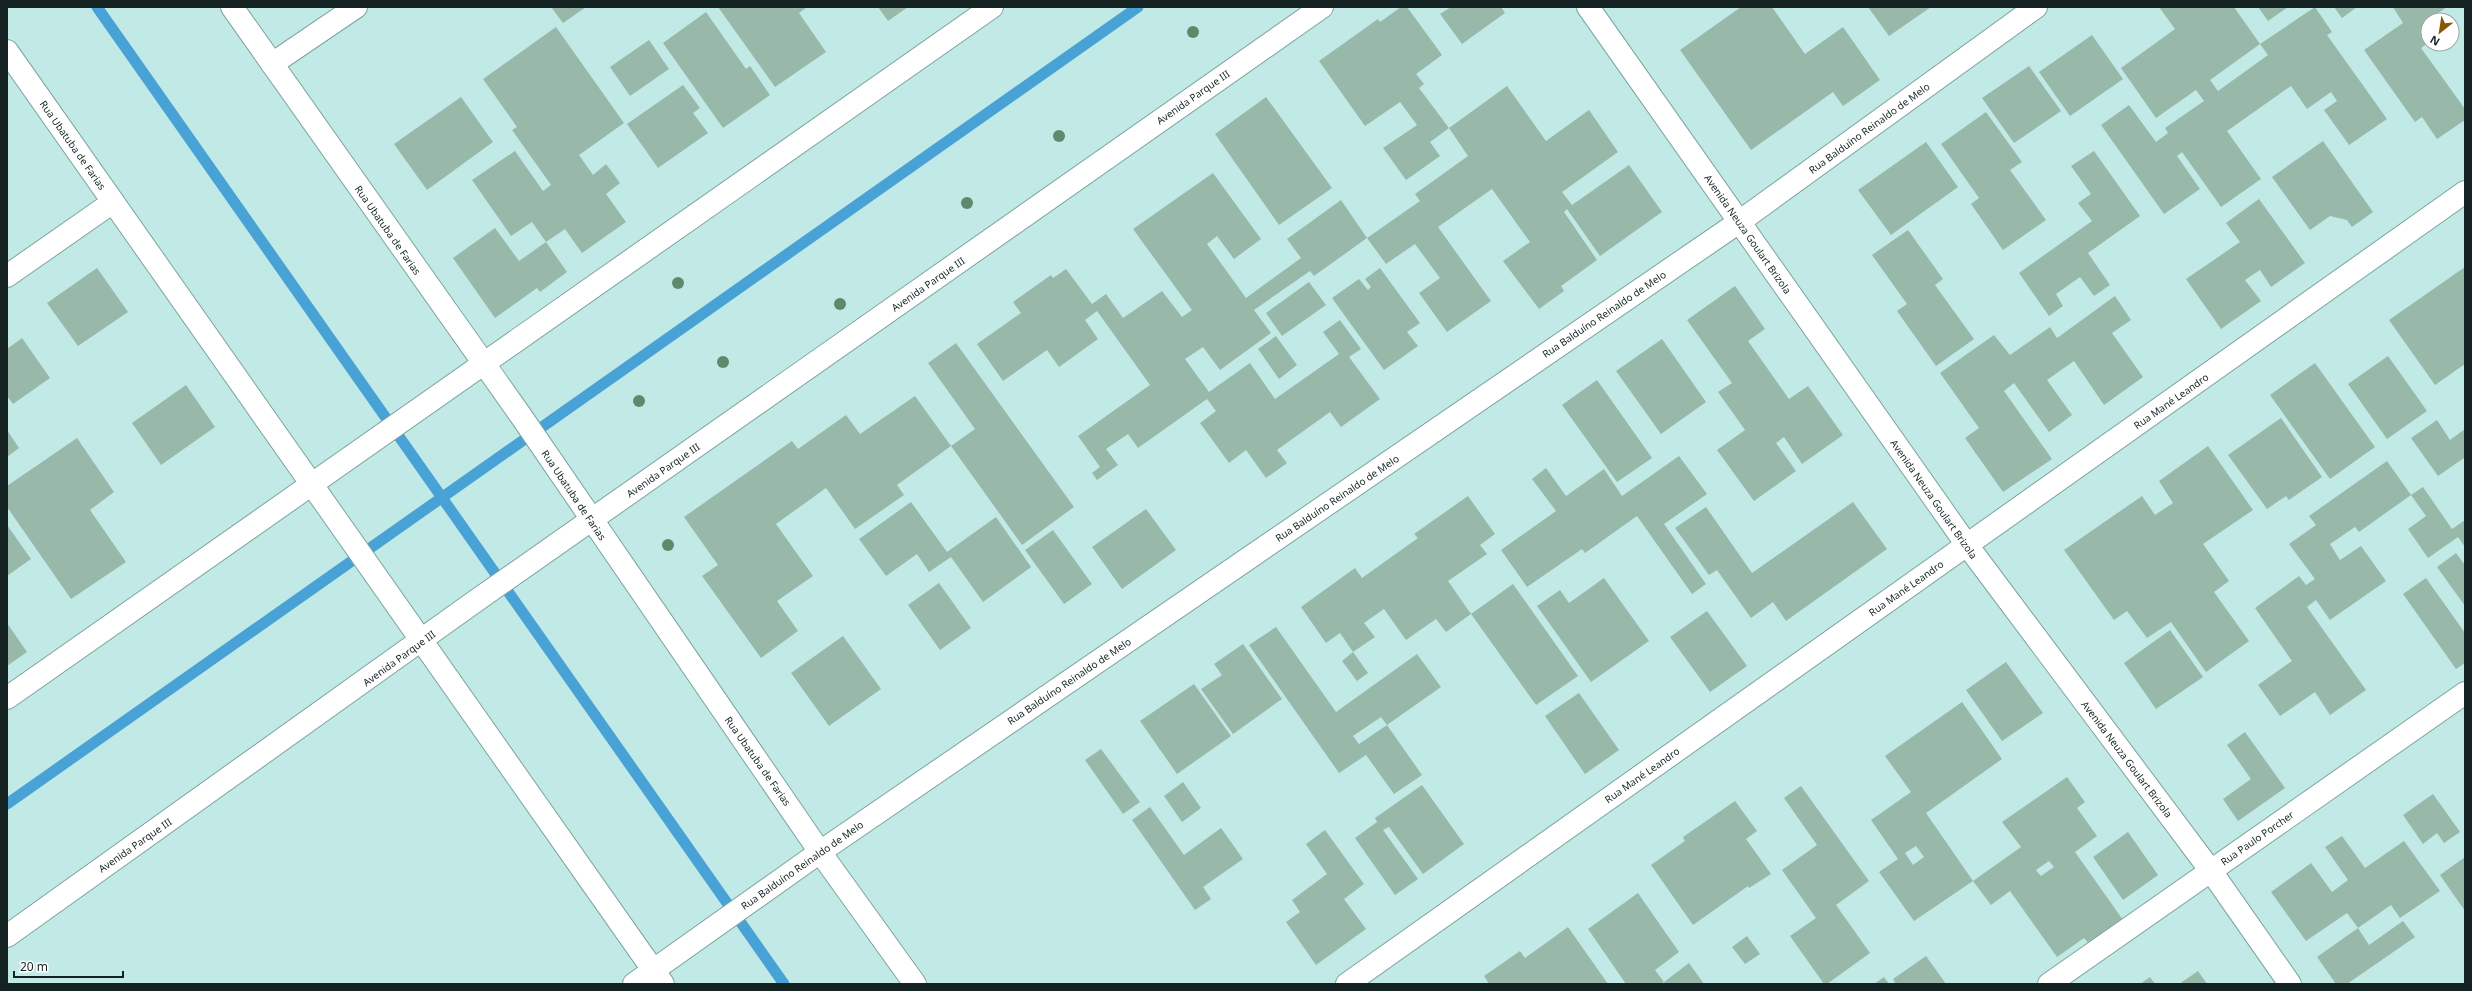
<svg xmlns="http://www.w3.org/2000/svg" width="2472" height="991" font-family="'Noto Sans',sans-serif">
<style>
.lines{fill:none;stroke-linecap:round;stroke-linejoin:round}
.stream{stroke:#48a2d6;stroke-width:11}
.building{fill:#98b9a9;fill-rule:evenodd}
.street-casing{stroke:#7da4a1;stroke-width:24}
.secondary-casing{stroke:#7da4a1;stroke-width:24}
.street{stroke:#fff;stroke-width:22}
.secondary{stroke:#fff;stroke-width:22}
.tree{fill:#60896c}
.labels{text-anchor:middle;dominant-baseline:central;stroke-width:4;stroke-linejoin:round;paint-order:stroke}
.street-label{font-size:10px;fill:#142322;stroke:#fff}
</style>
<rect width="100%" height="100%" fill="#c1eae6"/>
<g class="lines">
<g class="stream">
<polyline points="97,7 784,984"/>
<polyline points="7,804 1138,7"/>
</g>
</g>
<g class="building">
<polygon points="551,7 586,7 563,23"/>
<polygon points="718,7 807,7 799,13 826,52 775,87"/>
<polygon points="878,7 908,7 888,21"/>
<polygon points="1401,7 1407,7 1442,55 1416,74 1424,84 1419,88 1449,128 1430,142 1440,156 1406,180 1383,148 1417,125 1400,102 1365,126 1319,61 1378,19 1380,22"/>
<polygon points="1451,7 1501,7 1505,13 1462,44 1440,14"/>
<polygon points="1741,7 1772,7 1805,54 1843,27 1880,80 1843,106 1833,92 1751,150 1680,50"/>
<polygon points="1868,7 1931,7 1889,36"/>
<polygon points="2159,7 2234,7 2260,44 2210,80 2218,91 2268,55 2260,44 2315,7 2332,32 2327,35 2387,119 2349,145 2324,110 2337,101 2331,92 2307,109 2291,86 2227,131 2261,179 2221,207 2182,152 2177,156 2200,189 2164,214 2101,125 2129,105 2156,142 2168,133 2165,128 2204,101 2196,90 2156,118 2121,68 2175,29"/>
<polygon points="2258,7 2288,7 2268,21"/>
<polygon points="2334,7 2357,7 2342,18"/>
<polygon points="2393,7 2447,7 2428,20 2428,43 2421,48 2465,109 2465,120 2437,139 2422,117 2415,122 2364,50 2403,23"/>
<polygon points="706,12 746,69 750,66 770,95 723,128 663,43"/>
<polygon points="556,27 624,123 579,155 593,175 606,164 620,183 606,194 626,222 582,253 565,229 546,242 532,222 511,236 472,180 515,151 543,191 551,185 512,130 517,127 483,79"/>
<polygon points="2092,35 2123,79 2070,116 2039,72"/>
<polygon points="649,40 669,69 630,96 610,67"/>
<polygon points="2029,66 2061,111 2014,143 1982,98"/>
<polygon points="683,85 700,108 693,113 708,133 658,168 627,124"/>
<polygon points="1507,86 1546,141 1589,110 1618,152 1562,192 1572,205 1629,165 1662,212 1600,256 1567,209 1564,212 1597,260 1561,286 1564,291 1539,309 1503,261 1530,242 1492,189 1438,227 1491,301 1447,332 1419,293 1440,278 1415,244 1386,264 1367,238 1420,201 1415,194 1468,156 1449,128"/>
<polygon points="461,97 493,142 427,190 394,144"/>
<polygon points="1266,97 1332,188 1279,225 1215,134"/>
<polygon points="1986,112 2022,162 2010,170 2046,220 2003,250 1971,204 1979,198 1941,144"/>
<polygon points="2323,141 2373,212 2352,227 2347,220 2330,216 2310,230 2272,177"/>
<polygon points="1926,142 1958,187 1891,235 1858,190"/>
<polygon points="2094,151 2140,216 2088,253 2110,285 2094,296 2080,277 2056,294 2063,306 2049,316 2019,273 2092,221 2078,203 2091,194 2071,166"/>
<polygon points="1213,173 1261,239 1234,259 1217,236 1207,244 1246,298 1301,258 1287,239 1341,200 1367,238 1314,276 1310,271 1254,310 1271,333 1220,370 1203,347 1185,359 1209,392 1250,363 1275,399 1339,354 1323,332 1340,320 1361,349 1349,357 1380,399 1341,427 1330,412 1277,450 1287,463 1266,478 1246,450 1229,463 1200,423 1216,411 1207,399 1138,448 1128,434 1106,449 1118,465 1097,480 1092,473 1100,467 1078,436 1150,385 1097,311 1085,320 1098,339 1059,367 1047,350 1003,381 977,344 1021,313 1013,302 1051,275 1053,278 1066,269 1092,304 1106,294 1123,318 1162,291 1182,317 1192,310 1133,229"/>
<polygon points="2259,199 2305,263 2271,287 2260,270 2245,280 2261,301 2221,329 2186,279 2240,242 2226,223"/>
<polygon points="495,228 519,261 546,242 567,272 540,292 537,288 495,318 453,258"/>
<polygon points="1908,230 1943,279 1935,285 1974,339 1936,366 1897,311 1907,304 1872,255"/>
<polygon points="2465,267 2465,364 2435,385 2389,320"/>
<polygon points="97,268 128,312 78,346 47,303"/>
<polygon points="1380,268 1420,323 1407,332 1418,346 1384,370 1332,298 1359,279 1368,290 1371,287 1365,279"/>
<polygon points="1309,282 1326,305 1282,336 1266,313"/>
<polygon points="1735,286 1765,329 1748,341 1789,399 1808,386 1843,435 1802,464 1784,437 1776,443 1796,471 1754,501 1717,450 1745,430 1718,392 1732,383 1687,320"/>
<polygon points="2115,296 2131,320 2112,333 2143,377 2104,405 2074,361 2047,380 2072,415 2049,432 2014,383 2004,391 2052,459 2003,492 1965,438 1979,428 1940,373 1994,335 2010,355 2050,327 2057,338"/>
<polygon points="1276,336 1297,365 1279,379 1258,349"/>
<polygon points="22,338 50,378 13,404 7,396 7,349"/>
<polygon points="1662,339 1706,402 1661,434 1616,371"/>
<polygon points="956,343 1074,507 1022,545 951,446 975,429 928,363"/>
<polygon points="2388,356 2427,411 2387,439 2348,384"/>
<polygon points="2315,363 2375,447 2330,479 2270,395"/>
<polygon points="1597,380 1652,458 1617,482 1562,405"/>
<polygon points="186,385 215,427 161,465 132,423"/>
<polygon points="915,396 951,446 897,485 904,495 855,529 826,488 776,524 813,576 777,601 798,631 761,658 702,576 718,565 684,517 792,441 798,449 846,415 860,434"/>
<polygon points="2281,418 2322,477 2289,500 2286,496 2267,509 2228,455"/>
<polygon points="2437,420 2450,440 2465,429 2465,460 2464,458 2438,476 2411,438"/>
<polygon points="7,430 19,448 7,457"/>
<polygon points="77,438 114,492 90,510 126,562 71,599 7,507 7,486"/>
<polygon points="2208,446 2253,510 2203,544 2229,581 2214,592 2249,641 2206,672 2171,622 2147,638 2127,611 2114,620 2064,550 2142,496 2155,515 2173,503 2159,481"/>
<polygon points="1679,456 1707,494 1664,524 1706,584 1692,594 1637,516 1585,553 1582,549 1527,587 1501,550 1556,511 1532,479 1546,468 1566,496 1604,469 1622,496"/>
<polygon points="2387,461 2411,495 2423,487 2452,529 2465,520 2465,547 2458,537 2428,558 2408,529 2426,516 2411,495 2359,532 2355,527 2330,544 2340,560 2361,546 2386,581 2330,620 2316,600 2307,607 2366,690 2330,715 2315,692 2280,716 2258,685 2292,661 2255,608 2299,576 2306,585 2315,579 2289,544 2316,525 2309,516"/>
<polygon points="1468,496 1495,534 1480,545 1487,554 1448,581 1471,614 1446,632 1436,619 1406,640 1384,609 1364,623 1375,637 1353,652 1368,673 1357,681 1342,661 1353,652 1340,633 1326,643 1301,607 1355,568 1362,578 1418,538 1414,534"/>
<polygon points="911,502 947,552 996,517 1031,567 983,602 951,557 929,572 917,554 886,576 859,539"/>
<polygon points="1853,502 1887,549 1786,621 1773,602 1751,618 1717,570 1709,575 1675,528 1706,507 1752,573"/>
<polygon points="1146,509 1176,550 1122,589 1092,547"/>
<polygon points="7,525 31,559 7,576"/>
<polygon points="1053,530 1092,584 1064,604 1025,550"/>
<polygon points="2456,553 2465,565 2465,606 2437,567"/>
<polygon points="1604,578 1649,641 1591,682 1537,606 1560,590 1569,603"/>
<polygon points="2426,578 2465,633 2465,663 2456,669 2403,594"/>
<polygon points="939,583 971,628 940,650 908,605"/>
<polygon points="1513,584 1578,676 1536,705 1471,614"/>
<polygon points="1707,611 1747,666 1710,692 1670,637"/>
<polygon points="7,623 27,652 7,666"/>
<path d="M1276,627L1336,712L1417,654L1441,687L1387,725L1422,775L1394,794L1366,755L1339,773L1249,645ZM1381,717L1387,725L1359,744L1353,736Z"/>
<polygon points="2170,630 2203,677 2156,709 2124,663"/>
<polygon points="843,636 881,689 829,726 791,673"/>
<polygon points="1243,644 1282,699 1233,734 1201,689 1222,675 1214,664"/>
<polygon points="2006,662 2043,713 2002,741 1966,690"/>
<polygon points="1194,684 1231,736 1177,774 1140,721"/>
<polygon points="1579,693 1619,750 1585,774 1545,716"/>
<path d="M1962,702L2002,759L1926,813L1973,881L1914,921L1879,872L1898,859L1871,820L1911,792L1885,756ZM1916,846L1924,857L1913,865L1905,853Z"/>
<polygon points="2245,732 2285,788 2238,821 2223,799 2251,779 2227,745"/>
<polygon points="1101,749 1140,802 1123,814 1085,760"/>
<path d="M2067,777L2085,802L2077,808L2097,836L2075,852L2123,920L2089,944L2084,938L2057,957L2010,891L1991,905L1973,881L2021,847L2002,822ZM2049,861L2054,867L2041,876L2036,870Z"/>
<polygon points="1183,782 1201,808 1182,822 1164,796"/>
<polygon points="1422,785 1464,844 1423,874 1389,827 1383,830 1418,879 1395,895 1355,838 1377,822 1375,818"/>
<polygon points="1801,786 1869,881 1836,905 1870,953 1827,984 1824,984 1790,936 1816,918 1782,870 1817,845 1784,798"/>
<polygon points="2433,794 2460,832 2444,843 2437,833 2423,844 2403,815"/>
<polygon points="1735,801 1757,831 1746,839 1771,874 1749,888 1748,886 1693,925 1651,865 1685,841 1683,837"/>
<polygon points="1150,807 1184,855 1221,828 1243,859 1203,887 1211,899 1195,910 1132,820"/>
<polygon points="1325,830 1364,884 1344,899 1366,929 1316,965 1286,922 1300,912 1292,900 1327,874 1306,844"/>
<polygon points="2128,832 2158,875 2123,900 2093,857"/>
<polygon points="2342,836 2365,868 2404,841 2440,891 2400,918 2391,905 2358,928 2369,945 2403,921 2415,937 2347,984 2336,984 2317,957 2358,928 2347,913 2306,941 2271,892 2311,863 2332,892 2348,880 2325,847"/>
<polygon points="2465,857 2465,911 2440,875"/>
<polygon points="1638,893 1679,952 1655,970 1664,982 1660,984 1626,984 1588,929"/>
<polygon points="1568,927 1608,984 1489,984 1484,976 1520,951 1525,958"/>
<polygon points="1747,936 1760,954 1745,964 1732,947"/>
<polygon points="1926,956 1946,984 1896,984 1893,979"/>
<polygon points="1689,963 1704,984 1665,984 1664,982"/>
<polygon points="2198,971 2207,984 2179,984"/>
<polygon points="1884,977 1889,984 1874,984"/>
<polygon points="2150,977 2155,984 2140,984"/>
</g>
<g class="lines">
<defs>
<g id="street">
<polyline points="1588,7 1967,545 2211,871 2290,984"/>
<polyline points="272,64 356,7"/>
<polyline points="7,276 113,202"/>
<polyline points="634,984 820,852 1739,222 2036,7"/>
<polyline points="1347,984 2465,192"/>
<polyline points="2049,984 2465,693"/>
</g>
<g id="secondary">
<polyline points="232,7 521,416 820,852 915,984"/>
<polyline points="7,51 663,984"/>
<polyline points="7,698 992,7"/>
<polyline points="7,936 470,605 1322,7"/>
</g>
</defs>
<use href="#street" class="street-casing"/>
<use href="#secondary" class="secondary-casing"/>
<use href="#street" class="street"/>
<use href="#secondary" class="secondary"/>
</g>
<g class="tree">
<circle cx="1193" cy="32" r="6"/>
<circle cx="1059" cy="136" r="6"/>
<circle cx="967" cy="203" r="6"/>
<circle cx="678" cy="283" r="6"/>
<circle cx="840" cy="304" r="6"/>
<circle cx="723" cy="362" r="6"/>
<circle cx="639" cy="401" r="6"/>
<circle cx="668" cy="545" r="6"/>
</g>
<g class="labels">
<g class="street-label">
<text transform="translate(1193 97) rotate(-35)">Avenida Parque III</text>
<text transform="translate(1869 128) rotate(-36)">Rua Balduíno Reinaldo de Melo</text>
<text transform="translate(73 145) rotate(55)">Rua Ubatuba de Farias</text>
<text transform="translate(388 230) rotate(55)">Rua Ubatuba de Farias</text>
<text transform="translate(1748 234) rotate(55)">Avenida Neuza Goulart Brizola</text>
<text transform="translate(928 284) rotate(-35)">Avenida Parque III</text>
<text transform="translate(1604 314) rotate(-34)">Rua Balduíno Reinaldo de Melo</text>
<text transform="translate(2171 401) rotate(-35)">Rua Mané Leandro</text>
<text transform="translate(663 470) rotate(-35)">Avenida Parque III</text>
<text transform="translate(574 495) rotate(56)">Rua Ubatuba de Farias</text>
<text transform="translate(1337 498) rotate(-34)">Rua Balduíno Reinaldo de Melo</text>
<text transform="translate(1934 499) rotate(55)">Avenida Neuza Goulart Brizola</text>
<text transform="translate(1906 588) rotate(-35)">Rua Mané Leandro</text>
<text transform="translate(399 658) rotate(-36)">Avenida Parque III</text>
<text transform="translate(1069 681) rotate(-34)">Rua Balduíno Reinaldo de Melo</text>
<text transform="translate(2127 759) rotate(53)">Avenida Neuza Goulart Brizola</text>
<text transform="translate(758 761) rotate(55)">Rua Ubatuba de Farias</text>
<text transform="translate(1642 775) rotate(-35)">Rua Mané Leandro</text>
<text transform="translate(2257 838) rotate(-35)">Rua Paulo Porcher</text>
<text transform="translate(135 845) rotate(-35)">Avenida Parque III</text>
<text transform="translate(802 865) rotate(-35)">Rua Balduíno Reinaldo de Melo</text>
</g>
</g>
<rect width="2472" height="991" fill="none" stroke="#142322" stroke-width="16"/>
<g transform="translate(2440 32) rotate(210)"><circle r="19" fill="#ffffff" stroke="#a1a7a7"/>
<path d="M0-3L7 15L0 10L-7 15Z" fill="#8b5604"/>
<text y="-6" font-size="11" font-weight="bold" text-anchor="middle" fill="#142322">N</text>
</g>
<path d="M14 971v6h109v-6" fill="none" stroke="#142322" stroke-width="2"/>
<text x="20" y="971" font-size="12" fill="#142322" stroke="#ffffff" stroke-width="3" paint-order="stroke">20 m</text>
</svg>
